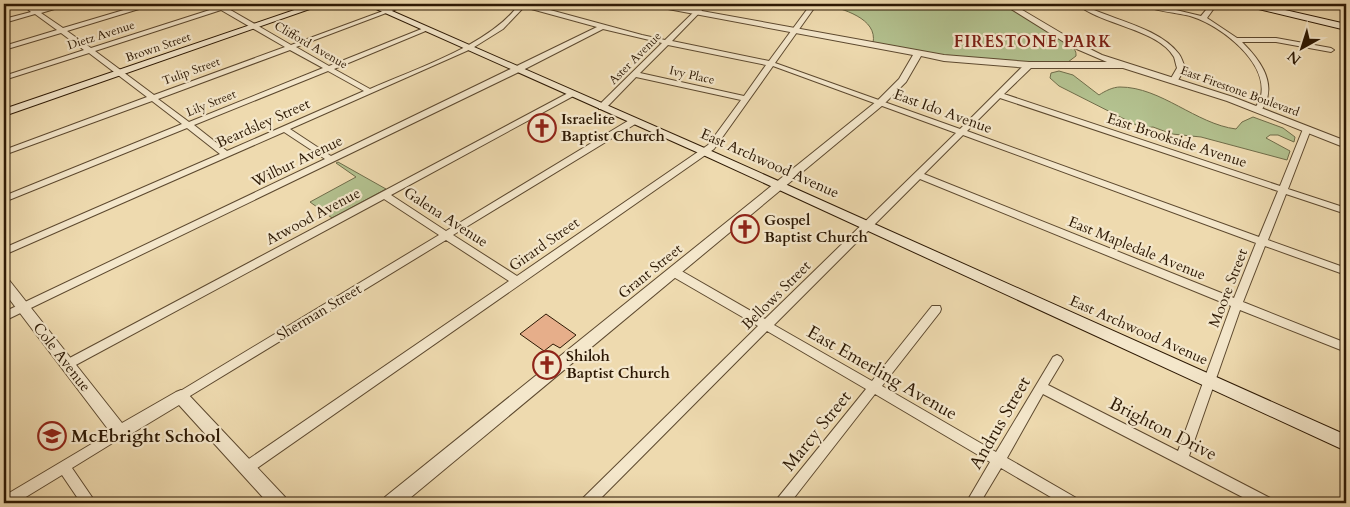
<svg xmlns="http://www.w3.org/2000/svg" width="1350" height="507" font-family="Cardo,serif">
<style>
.green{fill:#b3c18f;stroke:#706d4a}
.building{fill:#e6ae8a;stroke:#2d1904}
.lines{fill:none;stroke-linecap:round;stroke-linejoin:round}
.minor-casing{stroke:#5d492f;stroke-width:2}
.tertiary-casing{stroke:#5d492f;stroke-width:2}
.secondary-casing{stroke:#2d1904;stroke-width:2}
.minor{fill:#f4e7cb;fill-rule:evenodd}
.tertiary{fill:#f4e7cb;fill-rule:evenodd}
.secondary{fill:#f4e7cb;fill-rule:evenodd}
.labels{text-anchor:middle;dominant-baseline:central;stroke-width:4.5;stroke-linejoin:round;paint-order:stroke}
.far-street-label{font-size:12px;fill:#2d1904;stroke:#f4e7cb}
.street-label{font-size:15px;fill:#2d1904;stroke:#f4e7cb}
.poi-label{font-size:15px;font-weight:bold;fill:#2d1904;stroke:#f4e7cb;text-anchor:start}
.far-district-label{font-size:16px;font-weight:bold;letter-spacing:1px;fill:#7a1f14;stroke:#f4e7cb}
.near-street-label{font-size:18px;fill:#2d1904;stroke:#f4e7cb}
.near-poi-label{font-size:18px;font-weight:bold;fill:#2d1904;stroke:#f4e7cb;text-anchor:start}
</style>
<rect width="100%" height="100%" fill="#eedaaf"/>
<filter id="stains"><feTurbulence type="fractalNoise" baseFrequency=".004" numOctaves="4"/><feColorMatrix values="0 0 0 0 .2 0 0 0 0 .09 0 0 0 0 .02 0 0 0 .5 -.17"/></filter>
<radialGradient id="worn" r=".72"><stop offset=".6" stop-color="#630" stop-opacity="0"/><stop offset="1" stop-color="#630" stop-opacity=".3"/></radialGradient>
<g class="green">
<path d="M824,4H1003C1020,12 1063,35 1074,49C1076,52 1076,52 1076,56L1068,62L1021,63L945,57L873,43C878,18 842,9 824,4Z"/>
<path d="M1059,71L1073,75L1099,95C1105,91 1113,87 1120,87C1161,87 1196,124 1236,129L1242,122L1253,117L1283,128L1295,137L1294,142L1278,135H1270L1266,138L1290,151L1287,160L1201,137L1172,134L1153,127L1142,128L1059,86L1050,78L1051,73Z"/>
<polygon points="338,162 386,189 332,218 310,202 356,177 336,163"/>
</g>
<polygon class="building" points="546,314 576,335 560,348 553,344 544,351 520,334"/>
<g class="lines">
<defs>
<g id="minor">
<path d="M22,4H29L37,10L60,4H69L68,5L41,13L63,28L144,4H153L152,5L67,31L91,48L216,8L215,6L218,4L222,6L237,4L227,8L291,45L402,4H410L296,47L329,66L424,28H428V30L334,69L370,89C415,69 492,44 519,4H528L642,35L665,40L702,4H708L672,41L769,61L811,4H817L775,63L960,129L1026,63H1029L1033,65L1032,67L1004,94L1280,186L1303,129L1307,127H1310L1311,129L1288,189L1346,208V214L1286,194L1268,240L1346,268V275L1265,246L1243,302L1346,343V352L1240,310L1189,456L1272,499L1274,503H1254L1043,394L1007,458L1078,499L1080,503H1061L1001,468L980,503H966L990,462L875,394L790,503H775L777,499L866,389L767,331L596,503H580L582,499L758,326L670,275L669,272L670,269H678L765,319L956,133L773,66L714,149L253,471L248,473L243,471L241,467L243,463L509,281L446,240L185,399L181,401L177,399L175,396L177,393L439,235L384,199L72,367L68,369L64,367L62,364L64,361L570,92H576L577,94L391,195L446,231L631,119H637V123L453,235L517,276L708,145L741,100L636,77L605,109H599V105L662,43L603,29L521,71L4,321V312L325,159L284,132L4,255V248L220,154L187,128L4,202V196L182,124L152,101L4,155V150L147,97L89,53L4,80V76L84,50L61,33L4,50V46L57,30L35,14L4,23V19L31,12ZM524,7L597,27L331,156L290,129L471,49L503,29ZM221,10L285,47L154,95L95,51ZM668,45L766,65L744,96L640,73ZM290,50L323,68L189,122L158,99ZM328,71L364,91L227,151L194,125ZM1000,98L1278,191L1259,237L967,131ZM963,135L1256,243L1234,298L924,174ZM920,179L1231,306L1178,451L1048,385L1063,360L1061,357L1057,355L1053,357L996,452L882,386L940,312L941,309L940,306H932L872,381L774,325Z"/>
<path d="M1077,4H1084L1094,10C1120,21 1161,30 1179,54C1182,58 1183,63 1185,68L1177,82H1171L1170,80L1177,68C1176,65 1175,60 1174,57C1158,29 1101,25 1077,4Z"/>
<path d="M1141,4H1151L1201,16L1211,4H1217L1207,18L1237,38H1276L1331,48L1334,50L1331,52L1276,42H1242C1258,58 1276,80 1265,104C1263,108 1262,110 1258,112L1254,110C1256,106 1260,101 1261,96C1268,62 1221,26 1193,17C1178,12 1154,12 1141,4Z"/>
<polygon points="120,427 124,428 126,432 124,436 72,468 96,503 81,503 62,475 16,503 4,503 4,496"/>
</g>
<g id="tertiary">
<polygon points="648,4 663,4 944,55 1029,62 1107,62 1072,47 1003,4 1012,4 1078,43 1102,55 1233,97 1346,141 1346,148 1227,101 1123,68 1029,68 944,61 921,56 906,82 883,105 404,503 383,503 385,497 877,101 899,79 913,55 652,6"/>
<polygon points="4,279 9,280 122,423 176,392 181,390 186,392 285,497 287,503 268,503 179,405 126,437 120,439 114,437 4,292"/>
</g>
<g id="secondary">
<polygon points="312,4 324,4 4,116 4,109"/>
<polygon points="365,4 376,4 709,150 1346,435 1346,451 701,154"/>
<polygon points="1245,4 1259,4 1346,24 1346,30 1246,6"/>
</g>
</defs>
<use href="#minor" class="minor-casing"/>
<use href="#tertiary" class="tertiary-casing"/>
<use href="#secondary" class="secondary-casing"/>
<use href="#minor" class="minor"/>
<use href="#tertiary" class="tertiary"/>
<use href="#secondary" class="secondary"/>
</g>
<defs>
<symbol id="church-ring" viewBox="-11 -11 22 22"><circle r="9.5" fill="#f4e7cb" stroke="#8f2418" stroke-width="1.5"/><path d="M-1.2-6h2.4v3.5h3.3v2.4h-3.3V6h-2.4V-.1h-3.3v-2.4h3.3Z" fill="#8f2418"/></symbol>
<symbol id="school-ring" viewBox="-11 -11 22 22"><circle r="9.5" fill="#f4e7cb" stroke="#8f2418" stroke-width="1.5"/><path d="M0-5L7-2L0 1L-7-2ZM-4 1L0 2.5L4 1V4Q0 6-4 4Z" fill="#8f2418"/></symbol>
</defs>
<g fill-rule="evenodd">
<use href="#church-ring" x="526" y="112" width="32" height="32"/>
<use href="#church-ring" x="729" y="213" width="32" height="32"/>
<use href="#church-ring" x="531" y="349" width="32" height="32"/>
<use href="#school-ring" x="36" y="420" width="32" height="32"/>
</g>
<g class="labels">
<g class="far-street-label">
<text transform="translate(101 35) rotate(-18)">Dietz Avenue</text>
<text transform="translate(311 45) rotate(30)">Clifford Avenue</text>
<text transform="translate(158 47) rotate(-19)">Brown Street</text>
<text transform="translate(635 58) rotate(-45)">Aster Avenue</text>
<text transform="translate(191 71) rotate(-20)">Tulip Street</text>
<text transform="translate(692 75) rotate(13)">Ivy Place</text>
<text transform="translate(1240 91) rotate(20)">East Firestone Boulevard</text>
<text transform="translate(211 103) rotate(-22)">Lily Street</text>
</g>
<g class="street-label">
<text transform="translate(943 111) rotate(20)">East Ido Avenue</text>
<text transform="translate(263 123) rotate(-24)">Beardsley Street</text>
<text transform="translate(1177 140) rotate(18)">East Brookside Avenue</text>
<text transform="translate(297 161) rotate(-26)">Wilbur Avenue</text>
<text transform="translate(770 163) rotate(24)">East Archwood Avenue</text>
<text transform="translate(313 216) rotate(-28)">Atwood Avenue</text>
<text transform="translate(446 217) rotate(33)">Galena Avenue</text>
<text transform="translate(544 244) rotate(-35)">Girard Street</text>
<text transform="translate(1137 248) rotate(22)">East Mapledale Avenue</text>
<text transform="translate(650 271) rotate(-39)">Grant Street</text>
<text transform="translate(1228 288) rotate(-69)">Moore Street</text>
<text transform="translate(776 295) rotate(-45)">Bellows Street</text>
<text transform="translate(319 312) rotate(-31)">Sherman Street</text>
<text transform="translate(1139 330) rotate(24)">East Archwood Avenue</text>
<text transform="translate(62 357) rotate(52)">Cole Avenue</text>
</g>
<g class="poi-label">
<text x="561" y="119">Israelite<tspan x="561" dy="17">Baptist Church</tspan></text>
<text x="764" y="220">Gospel<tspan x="764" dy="17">Baptist Church</tspan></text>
<text x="566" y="356">Shiloh<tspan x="566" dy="17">Baptist Church</tspan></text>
</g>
<g class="far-district-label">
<text x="1033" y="42">FIRESTONE PARK</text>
</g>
<g class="near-street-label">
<text transform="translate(882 373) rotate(30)">East Emerling Avenue</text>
<text transform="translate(1000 423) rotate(-60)">Andrus Street</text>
<text transform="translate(1163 429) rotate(27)">Brighton Drive</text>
<text transform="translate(817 431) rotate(-51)">Marcy Street</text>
</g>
<g class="near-poi-label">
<text x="71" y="436">McEbright School</text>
</g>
</g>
<rect width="1350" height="507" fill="none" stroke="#eedaaf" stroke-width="20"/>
<rect x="5" y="5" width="1340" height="497" fill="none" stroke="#2d1904" stroke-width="2.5"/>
<rect x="10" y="10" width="1330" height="487" fill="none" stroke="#2d1904"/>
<g transform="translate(1302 48) rotate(219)" stroke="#f4e7cb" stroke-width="4" paint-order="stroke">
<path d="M0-4L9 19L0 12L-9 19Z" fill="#2d1904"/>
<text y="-8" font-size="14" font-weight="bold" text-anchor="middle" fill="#2d1904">N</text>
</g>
<rect width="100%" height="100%" filter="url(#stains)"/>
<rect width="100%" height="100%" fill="url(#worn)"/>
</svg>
